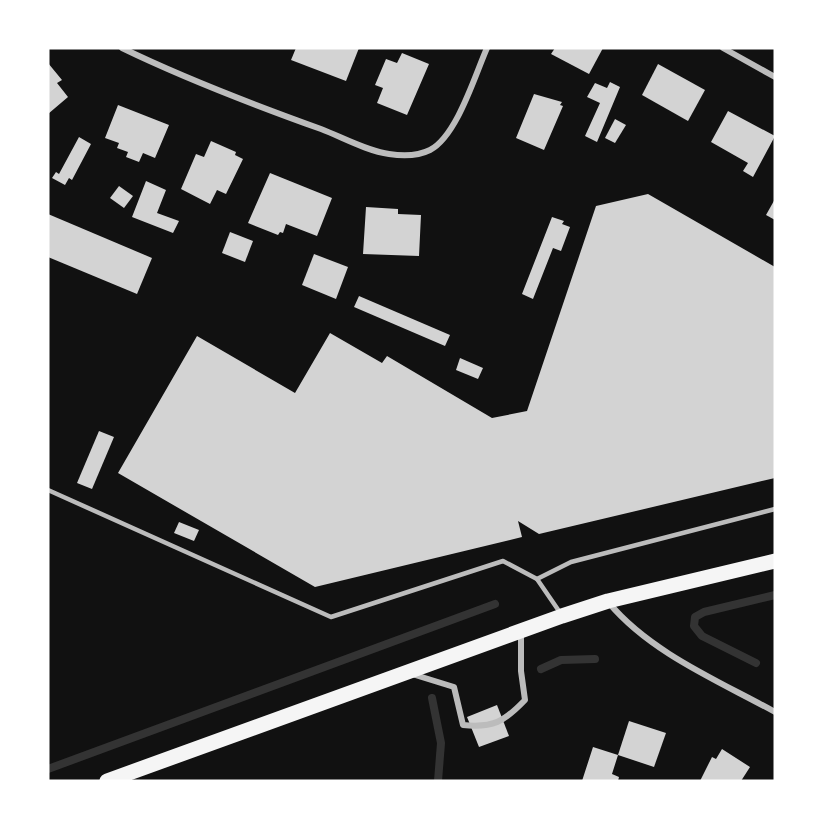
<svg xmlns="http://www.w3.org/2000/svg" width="823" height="829" font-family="'Fira Sans',sans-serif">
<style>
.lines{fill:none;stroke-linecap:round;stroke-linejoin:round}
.stream{stroke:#333;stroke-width:8}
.building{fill:#d3d3d3}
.service{stroke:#bcbcbc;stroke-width:4.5}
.minor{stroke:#bcbcbc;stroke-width:6}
.primary{stroke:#f5f5f5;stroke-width:15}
</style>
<rect width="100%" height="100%" fill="#111"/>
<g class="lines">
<g class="stream">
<polyline points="756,663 702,636 694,626 695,617 704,612 775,595"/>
<polyline points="541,669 561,660 595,659"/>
<polyline points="432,698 441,743 438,781"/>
<polyline points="48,769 495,604"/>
</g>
</g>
<g class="building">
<polygon points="296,48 359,48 346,81 291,60"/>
<polygon points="555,48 603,48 589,74 551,54"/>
<polygon points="402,53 429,64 407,115 377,103 383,88 375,85 386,59 397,63"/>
<polygon points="48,63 62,80 57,83 68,97 48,114"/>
<polygon points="658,64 705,90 688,121 642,95"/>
<polygon points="610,82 620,87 597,142 585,136 600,103 587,97 595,83 607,88"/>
<polygon points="534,94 562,102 560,105 563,106 544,150 516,138"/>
<polygon points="118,105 169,125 155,158 143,153 139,162 126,157 128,152 117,148 119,143 105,138"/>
<polygon points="728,111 775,136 753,177 743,171 748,163 711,142"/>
<polygon points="615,119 626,125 615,143 605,138"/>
<polygon points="79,137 91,144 72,180 69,178 65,185 52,178 56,172 59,174"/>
<polygon points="211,141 236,152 235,155 243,159 226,194 217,190 210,204 181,189 196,154 204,157"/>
<polygon points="270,173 332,198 317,236 286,224 283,233 280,232 278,235 248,223"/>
<polygon points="146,181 166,190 157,213 179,221 173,233 132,217"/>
<polygon points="119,186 133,196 124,208 110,198"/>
<polygon points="648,194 775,267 775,478 539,534 518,521 522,537 315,587 118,473 197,336 295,393 330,333 382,363 387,356 492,418 527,411 596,206"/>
<polygon points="775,199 775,220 766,215"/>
<polygon points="366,207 398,209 398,214 421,215 419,256 363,254"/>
<polygon points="48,214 152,258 137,294 48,257"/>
<polygon points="552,217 564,221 562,224 570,227 561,251 553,248 533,299 522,294"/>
<polygon points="230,232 253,241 245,262 222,253"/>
<polygon points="314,254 348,267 336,299 302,285"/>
<polygon points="359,296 450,335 445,346 354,307"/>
<polygon points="460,358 483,368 478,379 456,370"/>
<polygon points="99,431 114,437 92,489 77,483"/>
<polygon points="179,522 199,530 194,541 174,533"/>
<polygon points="497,705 509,736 479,747 467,717"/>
<polygon points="629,721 666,733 654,767 618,755"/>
<polygon points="593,747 618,755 612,774 619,777 618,781 582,781"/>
<polygon points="722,749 750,767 741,781 700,781 712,757 716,759"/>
</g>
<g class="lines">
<g class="service">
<polyline points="48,490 331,617 503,561 537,579 561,614"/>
<polyline points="537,579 571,562 775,509"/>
</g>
<g class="minor">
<path d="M122,48C186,79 254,105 321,129C342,137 367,151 389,154C402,156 418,156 430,150C457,136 475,75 487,48"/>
<polyline points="723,48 775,77"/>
<path d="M609,603C651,653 719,681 775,712"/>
<path d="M412,674L454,687L463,725C493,728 504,722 525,700L521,671V631"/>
</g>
<polyline class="primary" points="107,781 562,616 608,601 775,561"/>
</g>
<rect width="823" height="829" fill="none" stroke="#ffffff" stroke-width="99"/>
</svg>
